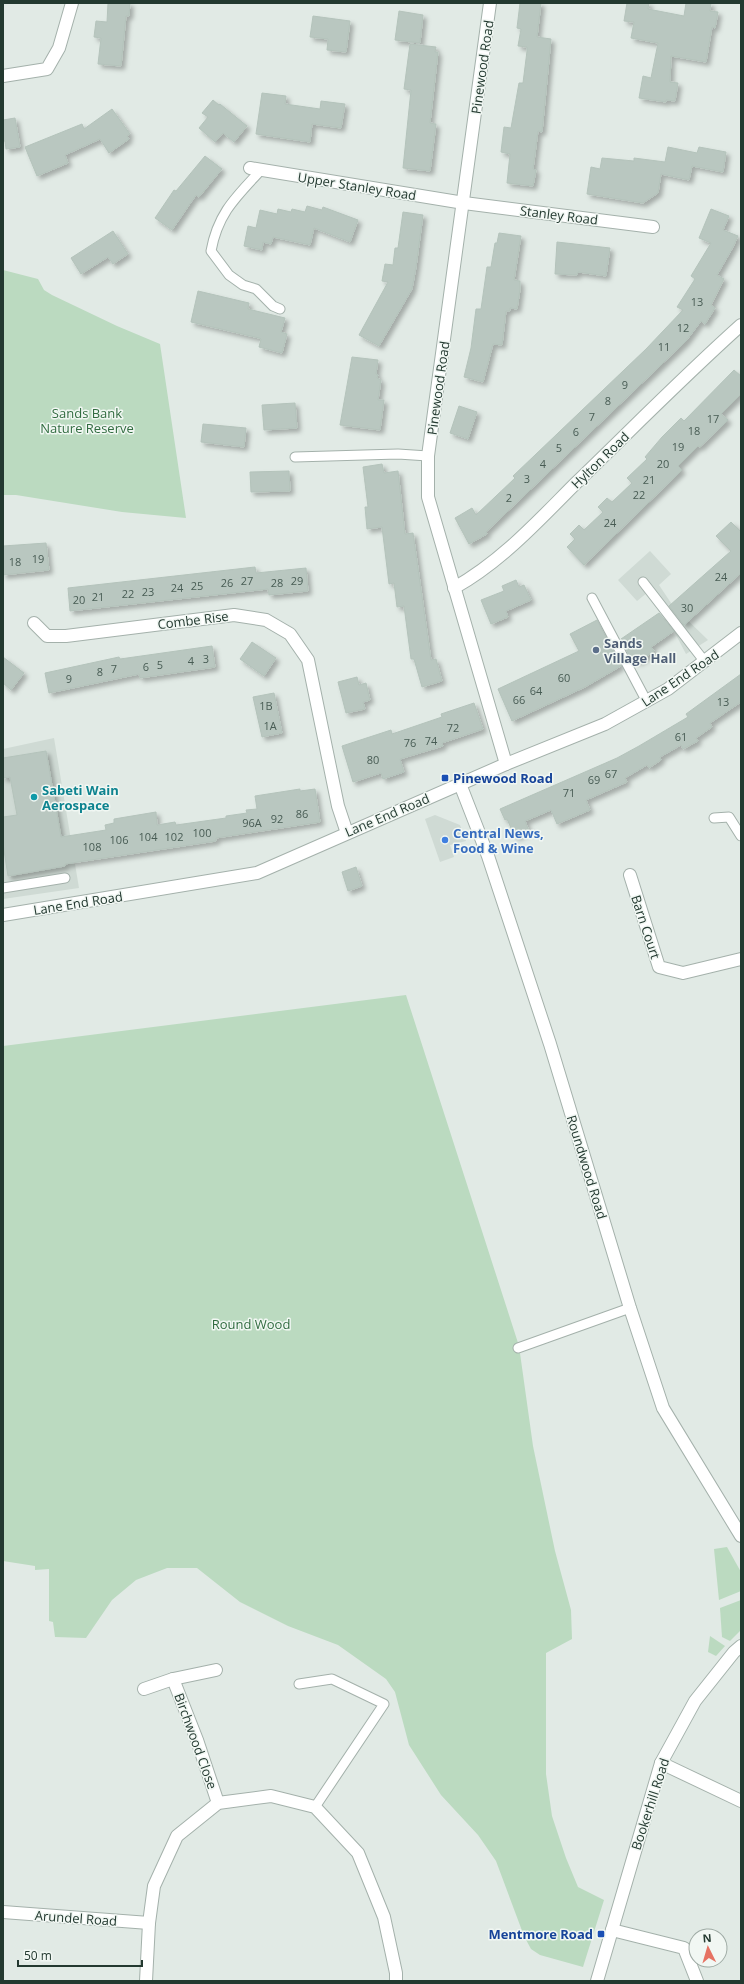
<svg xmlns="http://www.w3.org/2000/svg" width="744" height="1984" font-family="'Open Sans',sans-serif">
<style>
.built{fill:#cfdad4}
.green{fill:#bbdac0}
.building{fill:#b9c7c0;stroke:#b4c3bb;filter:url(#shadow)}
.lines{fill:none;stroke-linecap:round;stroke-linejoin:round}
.service-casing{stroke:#a4b1ab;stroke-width:11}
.minor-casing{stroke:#a4b1ab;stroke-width:14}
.tertiary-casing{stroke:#a4b1ab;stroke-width:14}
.service{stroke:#fff;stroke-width:9}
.minor{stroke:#fff;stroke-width:12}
.tertiary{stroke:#fff;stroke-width:12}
.service-dot{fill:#5c6f8a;stroke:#f1f7f3;stroke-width:1.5}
.transit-dot{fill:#1a4fb4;stroke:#f1f7f3;stroke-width:1.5}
.culture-dot{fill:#0f9aa8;stroke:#f1f7f3;stroke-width:1.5}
.shop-dot{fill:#3f7fe0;stroke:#f1f7f3;stroke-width:1.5}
.labels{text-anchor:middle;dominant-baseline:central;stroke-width:3;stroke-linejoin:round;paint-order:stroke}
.number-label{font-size:11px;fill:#485c54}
.street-label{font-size:13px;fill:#233930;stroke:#f1f7f3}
.park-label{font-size:13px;fill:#316c40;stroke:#f1f7f3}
.service-label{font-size:13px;font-weight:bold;fill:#4e5e75;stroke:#f1f7f3;text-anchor:start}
.transit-label{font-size:13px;font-weight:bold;fill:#164399;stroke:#f1f7f3;text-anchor:start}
.culture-label{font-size:13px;font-weight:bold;fill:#0d838f;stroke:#f1f7f3;text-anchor:start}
.shop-label{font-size:13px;font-weight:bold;fill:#366cbe;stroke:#f1f7f3;text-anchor:start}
</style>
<defs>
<filter id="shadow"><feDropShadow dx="3.5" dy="3.5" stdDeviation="2" flood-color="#0004"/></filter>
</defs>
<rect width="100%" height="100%" fill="#e1eae5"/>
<g class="built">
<polygon points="650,551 671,574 659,585 673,606 708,640 686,654 665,614 648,592 637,601 618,580"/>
<polygon points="54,738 79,888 3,899 3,749"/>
<polygon points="435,815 460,825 466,841 450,845 454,857 440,862 425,819"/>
</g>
<g class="green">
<polygon points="3,270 38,279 44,290 52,295 117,326 160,344 186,518 122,512 16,495 3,495"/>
<polygon points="406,995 519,1346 533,1446 555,1551 571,1610 572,1639 546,1653 546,1774 552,1816 566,1858 578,1887 604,1900 583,1967 540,1955 531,1949 524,1936 496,1861 478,1835 441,1795 409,1745 395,1692 386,1679 338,1645 288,1626 240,1602 197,1568 167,1568 136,1580 112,1600 86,1638 55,1637 53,1622 49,1621 49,1569 35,1570 35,1566 3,1561 3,1046"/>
<polygon points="727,1547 741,1572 741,1591 719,1600 714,1549"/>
<polygon points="741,1600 741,1630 730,1641 722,1637 720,1608"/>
<polygon points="710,1636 725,1646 716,1656 708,1652"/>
</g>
<g class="building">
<polygon points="108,3 130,3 129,16 126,16 121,66 98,64 101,38 94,37 96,21 107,22"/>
<polygon points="520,3 541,3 537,37 551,39 542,132 538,131 533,169 536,170 533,186 507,183 510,154 501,152 504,127 511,128 519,83 523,83 527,51 527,47 518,46 521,29 517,28"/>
<polygon points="627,3 649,3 648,9 684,16 686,3 711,3 710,11 718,12 715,28 712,27 706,62 671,56 670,82 678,83 675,101 666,100 666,102 639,98 643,76 651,78 658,43 631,38 634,22 624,21"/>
<polygon points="399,11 423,15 420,43 395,40"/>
<polygon points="313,16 350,21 346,52 327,50 328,39 310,37"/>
<polygon points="410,44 436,47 435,52 438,52 430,123 436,124 430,171 403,168 411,90 404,89"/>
<polygon points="262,93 286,96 285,104 320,109 321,101 345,104 341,128 312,124 310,142 256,134"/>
<polygon points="213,100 219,105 220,104 247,126 234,142 223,133 215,142 199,128 208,117 202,113"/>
<polygon points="112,109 130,134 127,136 129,139 109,153 100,139 65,155 68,163 37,176 25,147 82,124 84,129"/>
<polygon points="15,118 20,147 6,149 5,141 3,141 3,120"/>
<polygon points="668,147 697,153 699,147 726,152 723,172 692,166 689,180 661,174 658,193 643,203 587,194 591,167 600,169 602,158 634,161 634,158 665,162"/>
<polygon points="205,156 222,169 199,197 196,195 172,230 155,218 174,190 176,191"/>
<polygon points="307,206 322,210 323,207 358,220 350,242 314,228 310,245 273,237 271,244 263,242 262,250 244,246 248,226 256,228 260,210 277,214 278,209 291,212 292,209 305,212"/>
<polygon points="711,209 729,216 723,230 738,236 733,247 717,275 724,279 711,305 715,308 705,324 701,321 686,341 486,532 487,534 469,544 455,518 472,508 476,515 515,478 513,476 646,349 683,310 677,307 695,279 691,276 711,243 699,238"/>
<polygon points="403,212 423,215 416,267 412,289 379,346 359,335 388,282 382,281 385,264 393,265 395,248 398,248"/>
<polygon points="113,231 128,254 113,264 108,257 81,274 71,258"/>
<polygon points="499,233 521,236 514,280 520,281 520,290 517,309 510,308 510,311 506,311 502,345 493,344 483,382 464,377 471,348 476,309 481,309 487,267 491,267 495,243 497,243"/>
<polygon points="557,242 610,248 606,276 578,272 577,275 555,274"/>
<polygon points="198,291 249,303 248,309 285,318 281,332 287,334 282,353 259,347 261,339 259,338 191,322"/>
<polygon points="352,357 378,360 376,374 378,375 377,378 381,380 378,400 384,400 380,430 340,425"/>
<polygon points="734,370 741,376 741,394 721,414 728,420 700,447 698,446 678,466 682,470 584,565 567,547 575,539 570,534 579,525 584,530 603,512 598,507 607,498 612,502 632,483 627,478 647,459 645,457 662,437 681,418 684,421"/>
<polygon points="295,403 297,428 264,430 262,405"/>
<polygon points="459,406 477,412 468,439 450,433"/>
<polygon points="203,424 246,428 244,447 201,442"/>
<polygon points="382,464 384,473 398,471 405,534 413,533 431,660 436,659 442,681 422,687 414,659 411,659 404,606 397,607 394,583 389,584 382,527 367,529 365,507 368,507 363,467"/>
<polygon points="289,471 290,491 251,492 250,472"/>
<polygon points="731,522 741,532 741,573 684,625 669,606 731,551 716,536"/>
<polygon points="46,543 49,570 3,575 3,546"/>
<polygon points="255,567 256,573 306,568 308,591 269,595 268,589 70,611 68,588"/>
<polygon points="516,580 519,587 524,585 531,600 506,611 508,617 491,624 481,600 504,591 502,586"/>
<polygon points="659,613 674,631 651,647 654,651 638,662 636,659 632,661 621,639"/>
<polygon points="597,620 621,666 585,687 512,721 498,689 579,651 570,634"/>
<polygon points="252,642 276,658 264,676 240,659"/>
<polygon points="212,646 215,667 140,678 139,674 49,693 45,673 119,657 120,659"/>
<polygon points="3,657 24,673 11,690 3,683"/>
<polygon points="741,674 741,702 710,723 712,727 696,738 698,741 683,749 681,745 660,757 661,760 649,768 647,765 625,778 627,782 586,800 590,810 557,824 551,810 525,821 529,831 515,837 507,819 505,820 500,809 617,758 639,746 688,717 686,714"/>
<polygon points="357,677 359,685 366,683 370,700 363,702 365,709 346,713 338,682"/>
<polygon points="274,693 282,733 262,737 253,697"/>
<polygon points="474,703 483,729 442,743 443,746 400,759 404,772 383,779 381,773 353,782 342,746 391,730 392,734 442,717 441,714"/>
<polygon points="46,751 61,837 106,830 105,825 114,823 114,819 156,812 157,825 175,822 176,825 226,818 226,816 247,813 246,810 257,809 255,796 300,789 300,791 315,789 320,822 216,838 216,841 65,864 65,866 8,876 3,844 3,817 17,815 10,777 3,778 3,758"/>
<polygon points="356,867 362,886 348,891 342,872"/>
</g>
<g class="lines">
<defs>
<g id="service">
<path d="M261,170C236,197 218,213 211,251L229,275L243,285L256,289L273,306L280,309"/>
<polyline points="295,457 398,454 428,456"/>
<polyline points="643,582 705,662"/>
<polyline points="592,598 647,702"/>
<polyline points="714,818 729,817 741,836"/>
<polyline points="3,888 65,878"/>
<polyline points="518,1348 630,1308"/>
<polyline points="299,1684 332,1679 384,1704 315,1807"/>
</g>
<g id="minor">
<polyline points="490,3 428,456 428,497 506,764"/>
<polyline points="3,76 47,69 59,48 72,3"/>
<polyline points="250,168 464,203 653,227"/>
<path d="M454,588C502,561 538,521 576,483C631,430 684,376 741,325"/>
<polyline points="34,623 47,636 66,636 234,615 266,620 290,634 308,660 338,806 347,833"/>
<polyline points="460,784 488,856 550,1044 630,1308 663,1408 741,1536"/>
<polyline points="630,875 659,967 683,973 741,959"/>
<polyline points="173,1679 197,1740 218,1803"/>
<polyline points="144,1689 173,1679 216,1670"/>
<polyline points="661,1763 741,1801"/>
<polyline points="3,1912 149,1923"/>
<polyline points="612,1930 684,1948 697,1981"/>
<polyline points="146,1981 149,1923 154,1886 177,1836 218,1803 271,1796 315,1807 358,1853 384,1917 396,1973 396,1981"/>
<polyline points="597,1981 661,1763 695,1701 734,1652 741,1646"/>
</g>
<polyline id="tertiary" points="3,915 257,873 506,764 605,724 668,689 741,633"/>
</defs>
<use href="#service" class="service-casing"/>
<use href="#minor" class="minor-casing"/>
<use href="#tertiary" class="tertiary-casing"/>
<use href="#service" class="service"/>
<use href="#minor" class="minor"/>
<use href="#tertiary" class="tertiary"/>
</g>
<circle class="service-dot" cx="596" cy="650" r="4"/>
<g class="transit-dot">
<rect x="441" y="774" width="8" height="8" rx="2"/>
<rect x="597" y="1930" width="8" height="8" rx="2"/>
</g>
<circle class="culture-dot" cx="34" cy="797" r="4"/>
<circle class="shop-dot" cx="445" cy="840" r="4"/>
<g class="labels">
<g class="number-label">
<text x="697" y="301">13</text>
<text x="683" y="327">12</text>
<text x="664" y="346">11</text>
<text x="625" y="384">9</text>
<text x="608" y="400">8</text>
<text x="592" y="416">7</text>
<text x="713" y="418">17</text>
<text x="694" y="430">18</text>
<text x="576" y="431">6</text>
<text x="678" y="446">19</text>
<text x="559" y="447">5</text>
<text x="543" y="463">4</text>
<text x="663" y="463">20</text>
<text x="527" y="478">3</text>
<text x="649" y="479">21</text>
<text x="639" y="494">22</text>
<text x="509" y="497">2</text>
<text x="610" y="522">24</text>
<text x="38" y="558">19</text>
<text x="15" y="561">18</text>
<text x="721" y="576">24</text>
<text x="247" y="580">27</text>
<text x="297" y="580">29</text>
<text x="227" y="582">26</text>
<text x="277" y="582">28</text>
<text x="197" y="585">25</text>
<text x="177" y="587">24</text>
<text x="148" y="591">23</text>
<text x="128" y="593">22</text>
<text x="98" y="596">21</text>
<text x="79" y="599">20</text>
<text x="687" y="607">30</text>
<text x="206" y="658">3</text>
<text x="191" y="660">4</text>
<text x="160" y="664">5</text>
<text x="146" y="666">6</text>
<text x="114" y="668">7</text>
<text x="100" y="671">8</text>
<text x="564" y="677">60</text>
<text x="69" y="678">9</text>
<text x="536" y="690">64</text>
<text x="519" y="699">66</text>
<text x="723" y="701">13</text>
<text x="266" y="705">1B</text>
<text x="270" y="725">1A</text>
<text x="453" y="727">72</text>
<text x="681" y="736">61</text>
<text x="431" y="740">74</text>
<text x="410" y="742">76</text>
<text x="373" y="759">80</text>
<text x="611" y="773">67</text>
<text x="594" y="779">69</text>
<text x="569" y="792">71</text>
<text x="302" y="813">86</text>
<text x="277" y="818">92</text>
<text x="252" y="822">96A</text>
<text x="202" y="832">100</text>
<text x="148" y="836">104</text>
<text x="174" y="836">102</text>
<text x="119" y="839">106</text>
<text x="92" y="846">108</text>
</g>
<g class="street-label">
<text transform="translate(482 67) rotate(-82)">Pinewood Road</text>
<text transform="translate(357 186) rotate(9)">Upper Stanley Road</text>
<text transform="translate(559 215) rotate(7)">Stanley Road</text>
<text transform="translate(438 388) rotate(-82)">Pinewood Road</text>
<text transform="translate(600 460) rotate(-44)">Hylton Road</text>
<text transform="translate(193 620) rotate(-7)">Combe Rise</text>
<text transform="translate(680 678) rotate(-34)">Lane End Road</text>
<text transform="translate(387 815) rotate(-23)">Lane End Road</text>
<text transform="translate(78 903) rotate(-9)">Lane End Road</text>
<text transform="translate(646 927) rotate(72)">Barn Court</text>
<text transform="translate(587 1167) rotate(73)">Roundwood Road</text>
<text transform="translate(196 1741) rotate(70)">Birchwood Close</text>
<text transform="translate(650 1804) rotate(-72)">Bookerhill Road</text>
<text transform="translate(76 1918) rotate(4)">Arundel Road</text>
</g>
<g class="park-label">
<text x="87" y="413">Sands Bank<tspan x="87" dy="15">Nature Reserve</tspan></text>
<text x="251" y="1324">Round Wood</text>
</g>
<g class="service-label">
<text x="604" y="643">Sands<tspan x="604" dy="15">Village Hall</tspan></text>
</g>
<g class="transit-label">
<text x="453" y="778">Pinewood Road</text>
<text x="593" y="1934" text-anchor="end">Mentmore Road</text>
</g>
<g class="culture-label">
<text x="42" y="790">Sabeti Wain<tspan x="42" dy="15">Aerospace</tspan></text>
</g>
<g class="shop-label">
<text x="453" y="833">Central News,<tspan x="453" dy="15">Food &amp; Wine</tspan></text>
</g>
</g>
<rect width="744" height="1984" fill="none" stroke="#233930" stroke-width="8"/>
<g transform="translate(708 1948) rotate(355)"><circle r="19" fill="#f1f7f3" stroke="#9faba5"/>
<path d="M0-3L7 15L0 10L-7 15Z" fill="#e67263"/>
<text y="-6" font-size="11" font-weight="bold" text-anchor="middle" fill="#233930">N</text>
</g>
<path d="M18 1960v6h124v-6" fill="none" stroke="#233930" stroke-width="2"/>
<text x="24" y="1960" font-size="12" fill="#233930" stroke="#f1f7f3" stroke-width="3" paint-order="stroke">50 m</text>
</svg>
